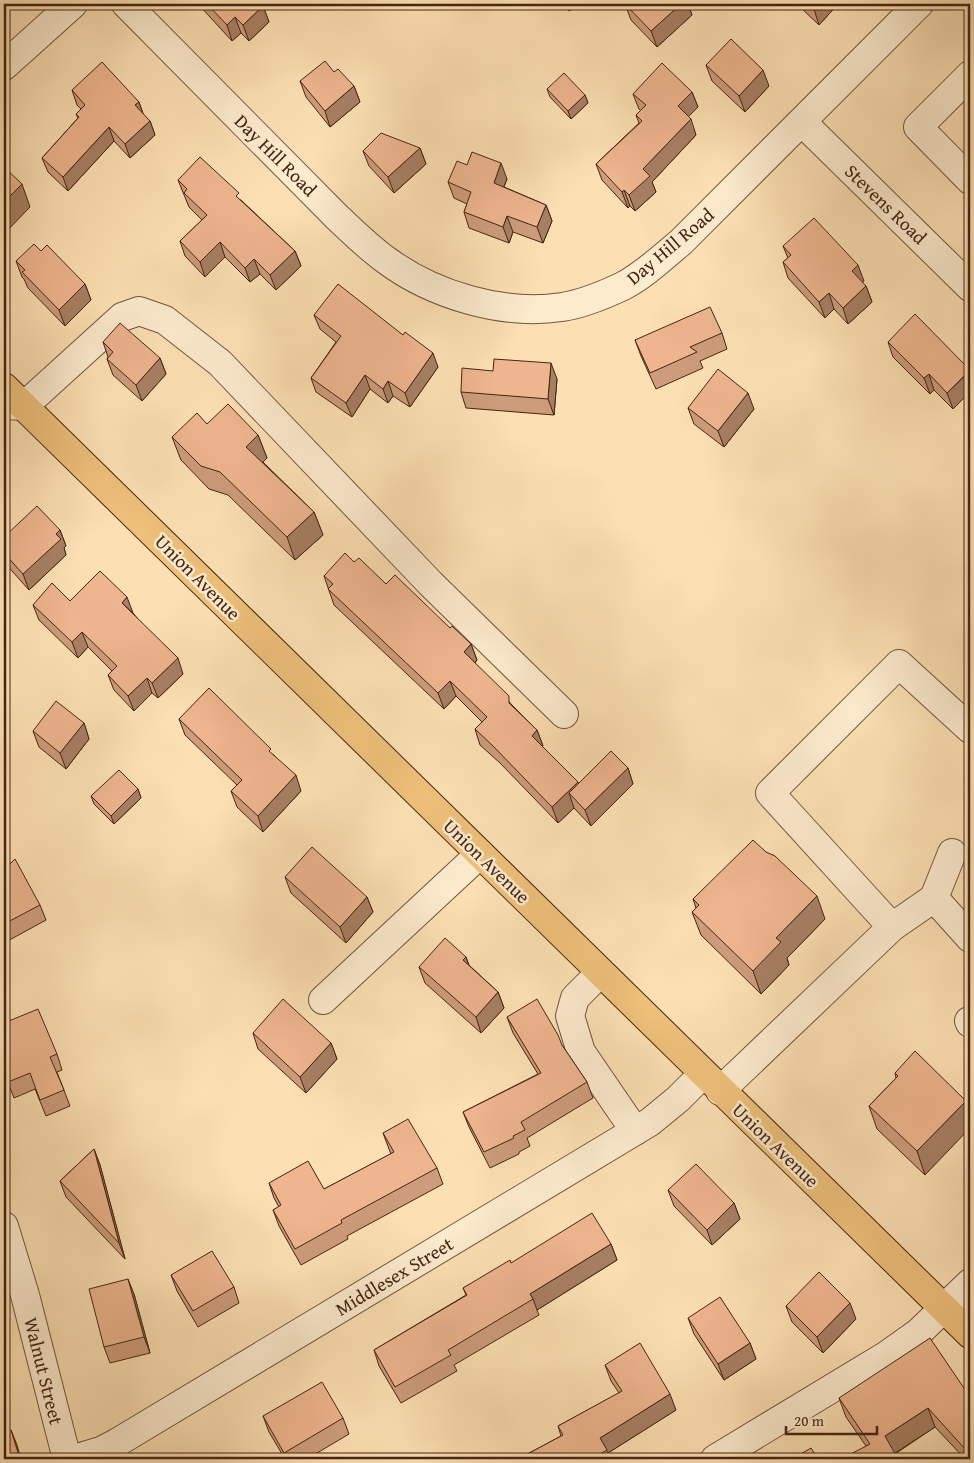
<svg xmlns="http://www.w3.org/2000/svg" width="974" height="1463" font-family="'Gentium Book Plus',serif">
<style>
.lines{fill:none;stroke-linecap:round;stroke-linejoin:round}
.minor-casing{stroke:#72543c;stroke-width:30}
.major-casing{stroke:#442514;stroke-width:30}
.minor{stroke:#fdebce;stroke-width:28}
.major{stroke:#eec07a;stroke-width:28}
.wall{fill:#cd9c7a;stroke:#442514}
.shaded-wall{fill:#a77f63;stroke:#442514}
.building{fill:#eeb58e;stroke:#442514}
.labels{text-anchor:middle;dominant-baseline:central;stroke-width:5;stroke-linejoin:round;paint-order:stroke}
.street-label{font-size:19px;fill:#442514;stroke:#fdebce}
</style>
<rect width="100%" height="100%" fill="#fce0b3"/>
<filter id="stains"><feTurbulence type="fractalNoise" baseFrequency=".004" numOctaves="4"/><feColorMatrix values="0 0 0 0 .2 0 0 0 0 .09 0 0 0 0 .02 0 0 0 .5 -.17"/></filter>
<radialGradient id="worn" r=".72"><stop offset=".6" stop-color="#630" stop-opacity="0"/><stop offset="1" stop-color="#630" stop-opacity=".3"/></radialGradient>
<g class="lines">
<defs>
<g id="minor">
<path d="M126,4L337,217C353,232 368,247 386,260C433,295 503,316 562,307C583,304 604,295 623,286C644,275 663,257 681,242L919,4"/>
<polyline points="4,66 73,4"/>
<polyline points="970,75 918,127 970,180"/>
<polyline points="802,122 970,287"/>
<polyline points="4,405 24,406 122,317 139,311 165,320 220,363 430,583 564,714"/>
<polyline points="934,898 952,853"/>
<polyline points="892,927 934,898 970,938"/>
<polyline points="600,973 575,998 570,1016 581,1052 635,1131"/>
<polyline points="323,1000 480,854"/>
<polyline points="969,1021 970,1023"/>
<polyline points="720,1091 892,927 770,793 899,664 970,729"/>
<polyline points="4,1226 25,1295 67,1459"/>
<polyline points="74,1459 101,1451 118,1442 650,1122 678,1099 703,1074"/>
<polyline points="715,1459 887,1355 918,1333 970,1283"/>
</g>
<polyline id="major" points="4,387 970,1334"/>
</defs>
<use href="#minor" class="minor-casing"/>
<use href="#major" class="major-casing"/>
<use href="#minor" class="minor"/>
<use href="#major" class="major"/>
</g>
<g class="wall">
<polygon points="198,4 261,4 263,6 269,22 249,41 241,33 232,41"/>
<polygon points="563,4 577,4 569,11"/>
<polygon points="625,4 688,4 692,15 657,47 631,20"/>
<polygon points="799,4 838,4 819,25 800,7"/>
<polygon points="706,65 769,86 745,112 712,81"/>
<polygon points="334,72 354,86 360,102 330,127 306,97 300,81"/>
<polygon points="547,89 585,95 588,103 571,119 550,97"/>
<polygon points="72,90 139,102 143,114 150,121 155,135 130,158 114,141 68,191 48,172 42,158 78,118 76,114 81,109 77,105"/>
<polygon points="692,92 698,107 688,117 696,135 652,182 656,192 635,211 630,206 628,208 602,180 596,164 639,123 636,115 641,111 639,109 633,94"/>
<polygon points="420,148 426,164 394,193 369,166 363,151"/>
<polygon points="507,179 504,187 546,205 552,221 543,243 513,232 509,243 469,228 464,212 467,204 454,198 448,182"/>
<polygon points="178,180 241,200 295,251 301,266 276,290 260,274 250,282 225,257 205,277 185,256 180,241 202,220 189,207"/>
<polygon points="783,246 864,281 862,282 866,286 872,302 848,324 834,309 825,318 788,278 783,262 788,258"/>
<polygon points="41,251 85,284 91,300 65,326 28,288 24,279 22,277 16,261"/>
<polygon points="314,315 438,367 410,407 393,396 388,403 370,389 352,417 316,392 311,378 336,342 320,329"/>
<polygon points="722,333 727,349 700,361 703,368 656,389 641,356 635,340"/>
<polygon points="103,342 160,358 166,374 142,401 113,375 107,359 108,357"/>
<polygon points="888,342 970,370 953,409 934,390 930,394 893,357"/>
<polygon points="557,379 554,415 466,408 461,392"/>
<polygon points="688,408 754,409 724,447 694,424"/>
<polygon points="207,424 258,435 267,458 263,462 314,512 323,535 295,560 228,495 209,489 181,460 172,437"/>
<polygon points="60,530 66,546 64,548 66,555 29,590 4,562 4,537"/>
<polygon points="354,562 450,628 471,644 477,660 475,663 512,705 537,730 543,746 542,746 578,784 628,768 633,784 591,826 574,808 558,823 500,763 480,745 475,729 482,722 456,696 444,709 334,605 324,576"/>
<polygon points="70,601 133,613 183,674 158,698 152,693 134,711 114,690 108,675 112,671 88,647 78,658 39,620 33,605"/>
<polygon points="179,719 274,755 301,791 263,832 237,807 231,791 237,785 185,735"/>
<polygon points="84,723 89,739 66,769 39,747 33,731"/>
<polygon points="138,789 141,798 114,824 94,804 91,796"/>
<polygon points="4,870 40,905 46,920 4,943"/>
<polygon points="285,877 367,897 373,912 346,943 291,893"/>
<polygon points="693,899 825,919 787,958 789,965 761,994 701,935 692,912 696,908"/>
<polygon points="466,957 469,965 498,992 504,1008 481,1033 425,983 419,967"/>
<polygon points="507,1017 562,1045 587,1082 593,1098 527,1138 530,1146 519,1152 519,1154 490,1168 469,1127 463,1112 538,1074 513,1033"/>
<polygon points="4,1023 57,1054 62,1070 57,1072 70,1106 46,1116 35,1089 14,1098 4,1073"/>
<polygon points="253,1033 331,1043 337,1059 306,1093 258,1049"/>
<polygon points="895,1073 966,1101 925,1175 877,1129 869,1106 896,1078"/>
<polygon points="383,1133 437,1168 443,1184 347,1236 348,1239 301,1265 279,1226 273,1210 279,1207 274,1198 269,1183 324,1189 391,1154 389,1149"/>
<polygon points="94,1149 100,1165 125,1259 66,1197 60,1181"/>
<polygon points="668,1190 734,1203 740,1219 712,1245 674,1206"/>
<polygon points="611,1244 617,1260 537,1310 539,1315 454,1365 457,1371 401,1403 379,1366 374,1350 466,1295 463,1288 511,1263"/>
<polygon points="171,1275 234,1287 239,1303 198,1327 177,1291"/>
<polygon points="134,1294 150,1353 110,1363 104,1347"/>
<polygon points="786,1306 856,1319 823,1353 792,1322"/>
<polygon points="688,1318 750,1343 756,1359 724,1380 694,1334"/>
<polygon points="605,1365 676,1410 608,1453 610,1459 518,1459 561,1436 558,1426 619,1393 611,1381"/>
<polygon points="970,1397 970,1459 965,1459 935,1427 895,1454 866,1446 846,1417 839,1398"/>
<polygon points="263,1416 343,1418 349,1434 307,1459 285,1459 269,1432"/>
</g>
<g class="shaded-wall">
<polygon points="567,4 577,4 569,11"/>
<polygon points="681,4 688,4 692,15 657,47 651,31"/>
<polygon points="818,4 838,4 819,25 814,9"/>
<polygon points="853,4 859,4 855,8"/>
<polygon points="263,6 269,22 249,41 243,25"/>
<polygon points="235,17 241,33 232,41 227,25"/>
<polygon points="763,70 769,86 745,112 739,96"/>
<polygon points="354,86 360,102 330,127 325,111"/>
<polygon points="692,92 698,107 683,122 678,106"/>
<polygon points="585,95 588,103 571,119 568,111"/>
<polygon points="139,102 144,116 135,105"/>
<polygon points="691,119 696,135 652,182 656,192 635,211 629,195 643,169"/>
<polygon points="150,121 155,135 130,158 125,144"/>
<polygon points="109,127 114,141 68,191 63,177"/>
<polygon points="420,148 426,164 394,193 388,177"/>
<polygon points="501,163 507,179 499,198 494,183"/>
<polygon points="22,184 30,207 4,234 4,202"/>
<polygon points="624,190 630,206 628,208 622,192"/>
<polygon points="546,205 552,221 543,243 537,227"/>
<polygon points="507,216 513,232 509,243 503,227"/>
<polygon points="220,242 225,257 205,277 200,262"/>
<polygon points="295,251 301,266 276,290 270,275"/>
<polygon points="254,259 260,274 250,282 245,268"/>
<polygon points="858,265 864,281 858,287 852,271"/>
<polygon points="85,284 91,300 65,326 59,310"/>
<polygon points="866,286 872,302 848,324 843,308"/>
<polygon points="829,293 834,309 825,318 819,302"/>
<polygon points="433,353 438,367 410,407 405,393"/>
<polygon points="160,358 166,374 142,401 136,385"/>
<polygon points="551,363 557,379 554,415 548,399"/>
<polygon points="970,371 970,392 953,409 947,393"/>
<polygon points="929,374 934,390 930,394 924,378"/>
<polygon points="365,375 370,389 352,417 346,403"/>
<polygon points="388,381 393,396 388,403 383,389"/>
<polygon points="748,393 754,409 724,447 718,431"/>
<polygon points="258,435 267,458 255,470 246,447"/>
<polygon points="314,512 323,535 295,560 287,537"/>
<polygon points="60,530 66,546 64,548 66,555 29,590 23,574 56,534"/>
<polygon points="127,597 133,613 122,603"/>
<polygon points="82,632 88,647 78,658 72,642"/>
<polygon points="471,644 477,660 470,668 464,652"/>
<polygon points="178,658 183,674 158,698 152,683"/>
<polygon points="147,678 152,693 134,711 128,696"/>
<polygon points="450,681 456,696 444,709 438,693"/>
<polygon points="84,723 89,739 66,769 60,753"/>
<polygon points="537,730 543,746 537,751 532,736"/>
<polygon points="628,768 633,784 591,826 585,810"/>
<polygon points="296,775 301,791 263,832 258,816"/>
<polygon points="578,782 584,798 569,793 574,808 558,823 552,807"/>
<polygon points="138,789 141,798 114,824 111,816"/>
<polygon points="817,896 825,919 787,958 789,965 761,994 753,971 776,938"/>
<polygon points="367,897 373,912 346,943 340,927"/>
<polygon points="466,957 471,973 463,960"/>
<polygon points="498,992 504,1008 481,1033 476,1017"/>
<polygon points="331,1043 337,1059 306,1093 300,1077"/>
<polygon points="966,1101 970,1113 970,1128 925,1175 917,1151"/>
<polygon points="94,1149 100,1165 125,1259 119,1243"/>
<polygon points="734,1203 740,1219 712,1245 707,1230"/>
<polygon points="611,1244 617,1260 537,1310 533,1299 530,1294"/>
<polygon points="128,1279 134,1294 150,1353 144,1337"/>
<polygon points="850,1303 856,1319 823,1353 817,1337"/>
<polygon points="750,1343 756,1359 724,1380 718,1364"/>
<polygon points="670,1394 676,1410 608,1453 600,1438"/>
<polygon points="928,1408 935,1427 892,1455 885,1436"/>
<polygon points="11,1430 17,1445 21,1459 20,1459"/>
<polygon points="969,1448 970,1452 970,1459 966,1450"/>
</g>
<g class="building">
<polygon points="207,4 261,4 263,6 243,25 235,17 227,25"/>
<polygon points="625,4 681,4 651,31"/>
<polygon points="808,4 818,4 814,9"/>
<polygon points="731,39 763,70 739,96 706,65"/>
<polygon points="325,61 334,72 338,69 354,86 325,111 300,81"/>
<polygon points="102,62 139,102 135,105 150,121 125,144 109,127 63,177 42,158 79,117 76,114 85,105 72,90"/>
<polygon points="662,63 692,92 678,106 691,119 643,169 650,176 629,195 624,190 622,192 596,164 642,121 636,115 646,105 633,94"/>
<polygon points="564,73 585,95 568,111 547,89"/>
<polygon points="381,133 420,148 388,177 363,151"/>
<polygon points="472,152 501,163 494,183 546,205 537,227 507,216 503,227 464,212 471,192 448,182 457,161 467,165"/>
<polygon points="200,157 239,193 236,196 295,251 270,275 254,259 245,268 220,242 200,262 180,241 207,215 184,193 187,189 178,180"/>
<polygon points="4,167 22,184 4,202"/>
<polygon points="814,218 858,265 852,271 866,286 843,308 829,293 819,302 783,262 791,255 783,246"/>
<polygon points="34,244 41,251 47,245 85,284 59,310 22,272 25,270 16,261"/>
<polygon points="338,284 403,335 405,332 433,353 405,393 388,381 383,389 365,375 346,403 311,378 341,336 314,315"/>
<polygon points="710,307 722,333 690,347 697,352 650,373 635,340"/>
<polygon points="915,314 970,370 947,393 929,374 924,378 888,342"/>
<polygon points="120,323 160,358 136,385 107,359 113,352 103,342"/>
<polygon points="494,359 551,363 548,399 461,392 462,368 493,371"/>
<polygon points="718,369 748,393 718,431 688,408"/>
<polygon points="228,404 258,435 246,447 314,512 287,537 220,472 201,466 172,437 197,413 207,424"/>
<polygon points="37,506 60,530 56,534 61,539 23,574 4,553 4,537"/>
<polygon points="345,553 354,562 359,558 386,584 395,575 450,628 452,626 471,644 464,652 509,696 509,703 537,730 532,736 578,782 552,807 494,747 475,729 487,717 450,681 438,693 328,589 333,584 324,576"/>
<polygon points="100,571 127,597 122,603 178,658 152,683 147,678 128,696 108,675 117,666 82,632 72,642 33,605 52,583 70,601"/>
<polygon points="209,688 271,749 269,751 296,775 258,816 231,791 242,780 179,719"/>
<polygon points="56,701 84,723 60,753 33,731"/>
<polygon points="611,751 628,768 585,810 569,793"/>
<polygon points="119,770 138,789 111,816 91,796"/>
<polygon points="753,840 766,852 775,856 817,896 776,938 781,942 753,971 692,912 699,905 693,899"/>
<polygon points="312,847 367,897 340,927 285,877"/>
<polygon points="15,859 40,905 4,924 4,870"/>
<polygon points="445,938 466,957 463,960 498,992 476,1017 419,967"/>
<polygon points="283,999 331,1043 300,1077 253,1033"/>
<polygon points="537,999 558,1035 562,1045 587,1082 521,1122 525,1130 513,1136 514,1138 484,1152 463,1112 541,1073 507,1017"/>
<polygon points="38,1009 57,1054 50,1057 64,1090 40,1100 30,1073 8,1082 4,1071 4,1023"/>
<polygon points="915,1051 966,1101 917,1151 869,1106 898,1076 895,1073"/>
<polygon points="408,1119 437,1168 341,1220 342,1223 295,1249 273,1210 281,1205 269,1183 308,1161 324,1189 394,1152 383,1133"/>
<polygon points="94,1149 119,1243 60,1181"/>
<polygon points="696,1164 734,1203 707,1230 668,1190"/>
<polygon points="592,1213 611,1244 530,1294 533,1299 448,1350 451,1355 395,1387 374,1350 467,1295 463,1288 510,1260 511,1263"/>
<polygon points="212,1251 234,1287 193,1311 171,1275"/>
<polygon points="819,1272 850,1303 817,1337 786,1306"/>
<polygon points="128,1279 144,1337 104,1347 89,1289"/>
<polygon points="720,1297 750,1343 718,1364 688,1318"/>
<polygon points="930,1338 970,1397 970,1450 969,1448 966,1450 928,1408 885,1436 898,1459 841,1459 870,1444 839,1398"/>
<polygon points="640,1343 670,1394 600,1438 607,1450 591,1459 518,1459 563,1435 558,1426 622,1391 605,1365"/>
<polygon points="322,1382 343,1418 284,1453 263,1416"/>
<polygon points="11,1430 20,1459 4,1459 4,1432"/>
<polygon points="811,1448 818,1459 792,1459"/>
<polygon points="164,1455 166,1459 157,1459"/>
<polygon points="174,1455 176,1459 167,1459"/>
</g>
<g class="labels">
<g class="street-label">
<text transform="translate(276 155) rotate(45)">Day Hill Road</text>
<text transform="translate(886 204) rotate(44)">Stevens Road</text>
<text transform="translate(670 246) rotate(-40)">Day Hill Road</text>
<text transform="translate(198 577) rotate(45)">Union Avenue</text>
<text transform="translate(487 861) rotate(44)">Union Avenue</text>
<text transform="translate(776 1145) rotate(44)">Union Avenue</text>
<text transform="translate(394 1276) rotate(-31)">Middlesex Street</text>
<text transform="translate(44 1371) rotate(76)">Walnut Street</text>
</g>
</g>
<rect width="974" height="1463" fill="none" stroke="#fce0b3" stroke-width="20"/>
<rect x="5" y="5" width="964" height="1453" fill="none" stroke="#442514" stroke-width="2.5"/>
<rect x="10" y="10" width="954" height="1443" fill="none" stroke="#442514"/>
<path d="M786 1426v8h91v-8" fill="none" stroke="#442514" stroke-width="2.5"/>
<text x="794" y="1426" font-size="15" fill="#442514" stroke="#fdebce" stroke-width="4" paint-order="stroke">20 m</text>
<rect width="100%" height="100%" filter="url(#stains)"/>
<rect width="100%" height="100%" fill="url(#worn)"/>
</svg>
